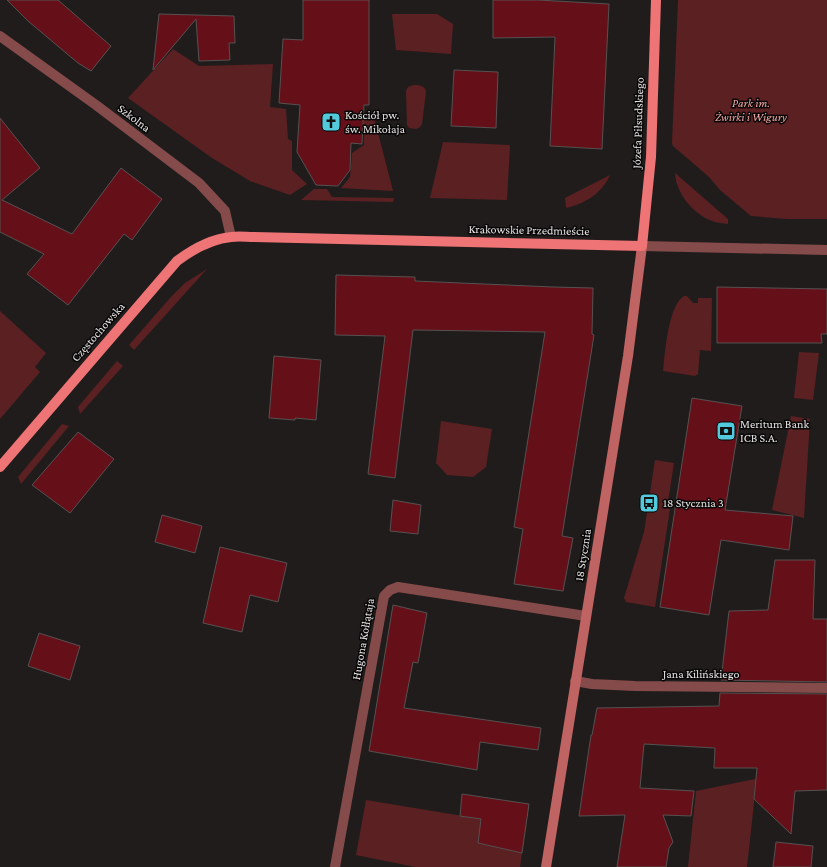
<svg xmlns="http://www.w3.org/2000/svg" width="827" height="867" font-family="'Crimson Pro',serif">
<style>
.green{fill:#5a2022}
.building{fill:#651019;stroke:#565151}
.lines{fill:none;stroke-linecap:round;stroke-linejoin:round}
.pedestrian{stroke:#854b4a;stroke-width:10}
.minor{stroke:#854b4a;stroke-width:10}
.secondary{stroke:#c06363;stroke-width:10}
.primary{stroke:#ee7475;stroke-width:10}
.labels{text-anchor:middle;dominant-baseline:central;stroke-width:3;stroke-linejoin:round;paint-order:stroke}
.park-label{font-size:12px;font-style:italic;fill:#f2a8a5;stroke:#090707}
.poi-label{font-size:12px;fill:#e6e3e3;stroke:#090707;text-anchor:start}
.street-label{font-size:12px;fill:#e6e3e3;stroke:#090707}
</style>
<rect width="100%" height="100%" fill="#211c1c"/>
<g class="green">
<polygon points="678,0 827,0 827,219 787,219 751,216 720,190 709,177 673,146 672,143"/>
<polygon points="392,14 437,14 453,24 451,54 396,50"/>
<polygon points="173,49 199,66 273,64 270,107 286,109 288,139 292,141 292,170 307,184 290,195 250,181 212,158 128,98"/>
<path d="M413,85C419,85 425,85 426,92L422,124L420,127L416,129L409,128L407,125L406,91L408,87Z"/>
<polygon points="374,117 393,191 341,188 350,177 352,153 364,145 364,118"/>
<polygon points="443,142 510,145 507,200 430,198"/>
<path d="M675,173L728,219V224C723,223 717,223 712,221C693,214 676,193 675,173Z"/>
<path d="M610,175C601,194 586,203 566,208L565,198Z"/>
<polygon points="314,189 327,189 332,197 394,198 393,202 301,200"/>
<polygon points="207,269 134,350 129,345 170,298 185,283"/>
<path d="M684,296H687L693,303H698V298H712L711,351L700,350L698,374L695,376L663,371C665,353 668,306 684,296Z"/>
<polygon points="0,311 46,353 35,367 40,372 0,419"/>
<polygon points="799,352 819,353 813,400 794,398"/>
<polygon points="117,361 123,366 80,414 78,407"/>
<polygon points="791,416 810,419 804,518 772,510"/>
<polygon points="441,421 492,429 486,467 473,477 447,475 436,463"/>
<polygon points="62,424 69,426 21,484 18,477"/>
<polygon points="655,460 674,463 667,508 670,509 655,607 626,602 624,598 644,532"/>
<polygon points="755,779 754,803 747,867 688,867 696,791"/>
<polygon points="366,800 481,819 478,843 522,853 520,867 415,867 356,855"/>
</g>
<g class="building">
<polygon points="7,0 58,0 111,46 91,71 78,63 28,21"/>
<polygon points="303,0 369,0 369,105 364,105 362,144 351,143 350,170 338,186 316,185 297,152 300,105 279,103 283,39 303,40"/>
<polygon points="493,0 538,0 609,4 602,149 550,146 555,37 493,38"/>
<polygon points="159,14 234,16 235,43 229,43 230,60 199,61 196,19 153,70"/>
<polygon points="454,70 498,72 496,128 451,126"/>
<polygon points="0,118 40,168 2,200 72,234 121,168 162,199 132,240 124,234 68,305 27,274 44,254 0,232"/>
<polygon points="336,275 415,277 415,281 553,287 593,288 592,334 594,335 562,536 573,538 563,591 514,584 523,529 514,527 545,332 413,330 395,478 368,474 385,336 335,335"/>
<polygon points="717,287 827,289 827,334 821,334 822,343 717,343"/>
<polygon points="274,356 321,360 316,420 295,418 295,420 269,418"/>
<polygon points="692,398 742,406 725,510 793,516 789,550 721,540 709,615 660,607"/>
<polygon points="78,432 114,459 70,513 32,485"/>
<polygon points="393,500 421,505 418,534 390,531"/>
<polygon points="162,515 202,526 195,553 155,542"/>
<polygon points="220,547 287,563 278,602 250,595 242,632 203,623"/>
<polygon points="775,560 815,560 813,619 827,619 827,682 721,680 729,611 768,610"/>
<polygon points="393,605 427,613 418,663 413,662 404,708 541,728 538,750 480,742 477,770 369,751"/>
<polygon points="39,633 80,646 70,680 28,666"/>
<polygon points="720,693 827,694 827,790 795,791 791,834 754,799 757,768 714,768 715,748 644,744 640,788 694,791 691,816 663,815 673,842 669,848 666,867 617,867 625,815 579,816 591,735 592,735 597,708 719,706"/>
<polygon points="462,794 529,804 522,853 478,843 481,819 460,816"/>
<polygon points="776,842 813,846 811,867 773,867"/>
</g>
<g class="lines">
<polyline class="pedestrian" points="398,587 586,616"/>
<g class="minor">
<polyline points="0,36 96,105 199,183 225,211 231,237"/>
<polyline points="642,246 827,250"/>
<polyline points="575,681 592,684 635,686 827,688"/>
<polyline points="335,867 384,596 390,590 398,587"/>
</g>
<polyline class="secondary" points="546,867 628,356 642,246"/>
<path class="primary" d="M0,467L177,261C193,249 211,239 231,237C239,236 246,237 254,237L642,246L651,157L656,0"/>
</g>
<defs>
<symbol id="church-square" viewBox="-11 -11 22 22"><rect x="-9" y="-9" width="18" height="18" rx="4" fill="#53cadc" stroke="#090707"/><path d="M-1.2-6h2.4v3.5h3.3v2.4h-3.3V6h-2.4V-.1h-3.3v-2.4h3.3Z" fill="#111"/></symbol>
<symbol id="bank-square" viewBox="-11 -11 22 22"><rect x="-9" y="-9" width="18" height="18" rx="4" fill="#53cadc" stroke="#090707"/><path d="M-6-4H6V4H-6ZM0-2.3a2.3 2.3 0 1 0 0 4.6a2.3 2.3 0 1 0 0-4.6Z" fill="#111"/></symbol>
<symbol id="bus-square" viewBox="-11 -11 22 22"><rect x="-9" y="-9" width="18" height="18" rx="4" fill="#53cadc" stroke="#090707"/><path d="M-5-6H5V4H4V6H2V4H-2V6H-4V4H-5ZM-3.5-4V0h7V-4ZM-3.5 1.2v1.5H-2V1.2ZM2 1.2v1.5H3.5V1.2Z" fill="#111"/></symbol>
</defs>
<g fill-rule="evenodd">
<use href="#church-square" x="320" y="111" width="22" height="22"/>
<use href="#bank-square" x="715" y="420" width="22" height="22"/>
<use href="#bus-square" x="638" y="492" width="22" height="22"/>
</g>
<g class="labels">
<g class="park-label">
<text x="751" y="103">Park im.<tspan x="751" dy="14">Żwirki i Wigury</tspan></text>
</g>
<g class="poi-label">
<text x="345" y="115">Kościół pw.<tspan x="345" dy="14">św. Mikołaja</tspan></text>
<text x="740" y="424">Meritum Bank<tspan x="740" dy="14">ICB S.A.</tspan></text>
<text x="663" y="503">18 Stycznia 3</text>
</g>
<g class="street-label">
<text transform="translate(134 118) rotate(37)">Szkolna</text>
<text transform="translate(638 123) rotate(-88)">Józefa Piłsudskiego</text>
<text transform="translate(529 230) rotate(1)">Krakowskie Przedmieście</text>
<text transform="translate(98 332) rotate(-49)">Częstochowska</text>
<text transform="translate(583 555) rotate(-81)">18 Stycznia</text>
<text transform="translate(363 639) rotate(-80)">Hugona Kołłątaja</text>
<text x="701" y="674">Jana Kilińskiego</text>
</g>
</g>
</svg>
